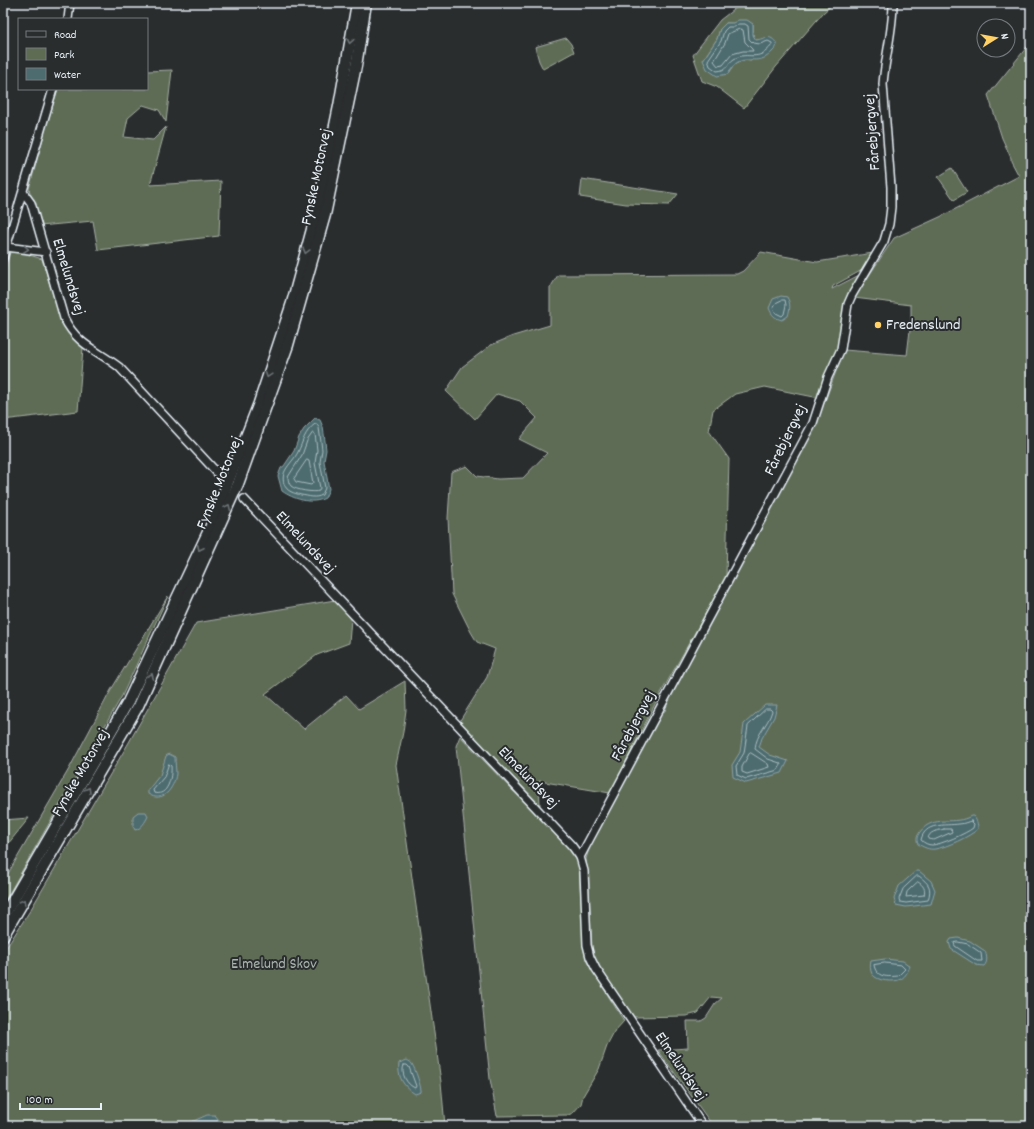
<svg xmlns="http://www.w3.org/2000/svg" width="1034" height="1129" font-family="Dekko,sans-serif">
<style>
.green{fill:#5f6c54;stroke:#a4aea6;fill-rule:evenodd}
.water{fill:#4d6c6f;stroke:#8ba1a6}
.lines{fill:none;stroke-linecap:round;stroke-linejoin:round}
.shore{stroke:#aabcc1;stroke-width:1}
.minor-casing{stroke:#e8f1f8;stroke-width:10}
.highway-casing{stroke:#e8f1f8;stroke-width:13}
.minor{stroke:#2a2d2e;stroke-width:7}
.highway{stroke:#2a2d2e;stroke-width:10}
.oneway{stroke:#6c7275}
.poi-dot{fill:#ffd166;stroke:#2a2d2e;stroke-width:1.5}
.labels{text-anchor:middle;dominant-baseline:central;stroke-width:4;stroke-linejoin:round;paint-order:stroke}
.street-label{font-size:16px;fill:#e8f1f8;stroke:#2a2d2e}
.poi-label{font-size:16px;fill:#e8f1f8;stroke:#2a2d2e;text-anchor:start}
.park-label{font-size:16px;fill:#aab5ae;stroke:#2a2d2e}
</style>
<rect width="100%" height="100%" fill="#2a2d2e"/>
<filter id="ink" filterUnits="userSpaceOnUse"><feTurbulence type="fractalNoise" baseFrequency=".025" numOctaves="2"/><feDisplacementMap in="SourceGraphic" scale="8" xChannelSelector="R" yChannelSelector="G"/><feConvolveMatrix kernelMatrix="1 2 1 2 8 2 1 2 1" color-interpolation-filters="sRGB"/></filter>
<g filter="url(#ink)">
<g class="green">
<path d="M742,3H834L823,13L776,67L744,108L717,87L702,81L693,55L720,20ZM726,23L753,24V38L756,40H759L751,61C737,59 735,64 728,74L703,60L717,39L720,29Z"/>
<polygon points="566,38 571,44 574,52 543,69 539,61 535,47"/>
<polygon points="1031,42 1031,1126 713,1126 658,1050 688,1048 687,1021 701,1021 706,1018 715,1004 722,998 711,997 698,1013 686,1016 633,1017 596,963 592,948 588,878 586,859 589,849 661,712 665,711 669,699 808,441 825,401 844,350 907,355 911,322 911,305 854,298 894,238 940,217 1019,176 1011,161 1011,158 1002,138 988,95"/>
<polygon points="172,70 166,122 159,110 143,105 128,118 124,137 153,140 166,127 150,185 221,181 219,236 98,250 93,221 40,226 29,189 47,123 58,89 147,89 147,71"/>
<polygon points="952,168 967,192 954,200 938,177"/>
<polygon points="582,179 678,194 669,205 626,204 580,197"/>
<polygon points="11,249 42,259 62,324 83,348 78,411 3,420 3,277"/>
<polygon points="761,252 817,262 873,253 866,268 833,286 832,289 863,273 850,294 838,350 819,398 765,387 735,394 713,410 709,431 729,459 726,577 656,702 610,793 539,781 540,805 459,722 487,677 495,649 477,642 471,632 452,594 448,518 451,472 467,466 477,476 498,479 523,478 547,453 519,439 537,418 520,401 497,394 475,419 446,391 462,367 491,345 513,336 550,325 550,288 558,275 737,274 743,271"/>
<polygon points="168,596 122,696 3,904 3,882 69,769 111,690"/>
<polygon points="335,600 351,619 349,643 317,655 265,694 304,729 346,695 359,709 405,681 406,710 403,732 396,765 441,1082 445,1126 3,1126 3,953 31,909 128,744 196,623"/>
<polygon points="460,736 513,791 529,804 566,844 576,857 579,867 584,948 587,962 624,1021 615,1031 607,1046 599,1069 583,1096 581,1104 573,1113 568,1115 497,1116 490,1079 456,746"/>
<polygon points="29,818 3,850 3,820"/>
</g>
<g class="water">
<path d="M738,20H747L753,24V35L756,40C765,39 770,33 777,44C777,47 775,49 773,51C760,66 751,56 738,62C734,64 730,70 728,74L717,76L707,69L703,60L717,39L720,29L726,23H733Z"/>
<path d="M781,296L787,297C791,304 790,309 788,316L782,320C774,318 772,315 769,308L773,299Z"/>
<path d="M315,418L320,420L323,427L325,441L326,450L324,461L329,489L325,498C312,505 293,499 282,491L278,476L281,468L284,466L294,451L299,437L304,429Z"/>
<polygon points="765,705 777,705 774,717 762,738 759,747 770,755 788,761 782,773 746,783 733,777 732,765 740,752 744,724"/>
<path d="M169,754L175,757C175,763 176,769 176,774C174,788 163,804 148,794V790L160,775L166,756Z"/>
<path d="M138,812H146L148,816C146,821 141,829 135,830L133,826V816Z"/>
<path d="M971,816H973C977,820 978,824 978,829C969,837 947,847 935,849C929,850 923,847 918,844C916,839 917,836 920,832C933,814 955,826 971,816Z"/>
<polygon points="916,871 919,871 931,881 935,890 931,904 906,907 896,905 894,899 899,886"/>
<path d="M958,938L970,941L985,951C987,956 988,962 984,966L976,965L951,949L949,942L951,939Z"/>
<path d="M885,959L903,961L910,966C908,971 906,976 901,979C894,983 876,981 872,974C870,970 870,965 871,961Z"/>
<path d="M407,1060C410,1062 411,1062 412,1064C415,1068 422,1089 421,1092L415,1094C404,1087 397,1077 399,1063Z"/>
<polygon points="207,1115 215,1115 219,1120 219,1126 186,1126 189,1123"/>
</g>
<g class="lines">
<g class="shore">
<path d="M739,24H745L748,26L749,39L753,43L760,44L768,41L772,43V45C757,64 749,50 734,59C726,64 729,70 717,71L710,66L708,60L721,41L724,31L728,27H734Z"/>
<polygon points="740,29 743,30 745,42 752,49 753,51 743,51 732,54 723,65 718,66 714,61 725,43 728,34"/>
<polygon points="782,300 785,300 786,305 784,314 782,316 776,313 773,308 776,303"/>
<path d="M315,424H317L319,428L321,442L322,450L320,462L325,488L322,495C315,499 309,496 301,495C294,493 287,492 284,484C280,470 292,464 298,452C303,442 304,432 315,424Z"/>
<path d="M313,433L315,434L317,450L315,463L320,488L319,491C314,493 295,490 291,486C289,484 288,480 288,477L302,455L307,441Z"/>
<polygon points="307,460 309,461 313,483 311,485 296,482 294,479"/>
<path d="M766,709H770L772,711C768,725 756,734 755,749L768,759L780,763L781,765L778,770L746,779L737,775L736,766L744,753L748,726Z"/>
<polygon points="751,753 768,764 769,767 747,774 742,772 742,767 749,754"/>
<path d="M169,764L171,766C172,777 168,797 154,793L153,790L164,777Z"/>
<path d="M971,821L974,824L973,828C967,833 940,845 932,845C928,845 924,843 921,840C925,822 944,826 959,824C963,824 967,822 971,821Z"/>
<path d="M944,829H951L952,832L934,840L928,839C929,831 937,831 944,829Z"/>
<path d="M917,876H919C929,884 932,887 928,900L906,903L900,902L899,899L903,889Z"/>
<path d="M918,882C923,885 926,889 924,895L906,897L907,892Z"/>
<polygon points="958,942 968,944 981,953 982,961 977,961 955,946 954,943"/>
<path d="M885,963L901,965L905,969L898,976C888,977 876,978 874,965Z"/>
<path d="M404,1065H407L409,1067L416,1086L415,1088C407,1085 400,1073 404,1065Z"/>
</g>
<defs>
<g id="minor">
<polyline points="68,19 70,3"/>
<path d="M23,192L31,203L64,318C77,345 97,350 119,367L222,478"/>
<polyline points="6,247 46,252"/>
<polyline points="3,258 53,89"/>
<polyline points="244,499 572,846 580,857 584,871 587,945 590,957 596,969 703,1126"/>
<path d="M580,857L813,423L828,377L841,349L848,304L852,295L884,241L889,224L891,207V187L883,84C885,57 893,31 893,3"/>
</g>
<g id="highway">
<polyline points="3,917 128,702 210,528 259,403 292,303 318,207 339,106 357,3"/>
<polyline points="3,936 138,706 238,484 288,345 325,215 356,66 366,3"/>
</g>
</defs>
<use href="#minor" class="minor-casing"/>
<use href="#highway" class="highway-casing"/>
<use href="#minor" class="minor"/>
<use href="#highway" class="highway"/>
</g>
<defs><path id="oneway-chevron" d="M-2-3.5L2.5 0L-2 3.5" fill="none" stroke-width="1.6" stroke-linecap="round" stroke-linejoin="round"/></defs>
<g class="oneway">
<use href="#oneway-chevron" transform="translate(350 41) rotate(100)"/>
<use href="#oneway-chevron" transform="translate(26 249) rotate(6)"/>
<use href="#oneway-chevron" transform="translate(306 251) rotate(105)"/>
<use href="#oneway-chevron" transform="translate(268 375) rotate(108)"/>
<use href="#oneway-chevron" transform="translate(228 507) rotate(-66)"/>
<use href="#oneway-chevron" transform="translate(200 548) rotate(115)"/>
<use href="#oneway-chevron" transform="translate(151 676) rotate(-66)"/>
<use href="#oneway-chevron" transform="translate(88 790) rotate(-60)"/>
<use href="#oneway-chevron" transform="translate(23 902) rotate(-60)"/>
</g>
</g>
<circle class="poi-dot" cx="878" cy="325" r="4"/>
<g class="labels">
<g class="street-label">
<text transform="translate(873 132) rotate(-94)">Fårebjergvej</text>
<text transform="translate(317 177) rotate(-78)">Fynske Motorvej</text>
<text transform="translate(68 277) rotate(73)">Elmelundsvej</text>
<text transform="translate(786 440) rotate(-64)">Fårebjergvej</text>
<text transform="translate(220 483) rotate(-68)">Fynske Motorvej</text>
<text transform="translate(305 543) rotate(47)">Elmelundsvej</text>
<text transform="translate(634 726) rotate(-62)">Fårebjergvej</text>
<text transform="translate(81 773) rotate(-60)">Fynske Motorvej</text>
<text transform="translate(528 778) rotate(46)">Elmelundsvej</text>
<text transform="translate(680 1067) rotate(56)">Elmelundsvej</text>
</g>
<g class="poi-label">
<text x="886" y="325">Fredenslund</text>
</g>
<g class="park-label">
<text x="274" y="964">Elmelund Skov</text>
</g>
</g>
<rect width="1034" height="1129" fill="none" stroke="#2a2d2e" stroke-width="16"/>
<rect x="8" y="8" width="1018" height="1113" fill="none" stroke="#e8f1f8" stroke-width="1.5" filter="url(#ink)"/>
<rect x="18" y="18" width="130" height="72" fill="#2a2d2e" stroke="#767b7f"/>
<rect x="26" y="31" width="20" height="6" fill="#2a2d2e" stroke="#767b7f"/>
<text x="54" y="38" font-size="12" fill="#e8f1f8">Road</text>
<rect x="26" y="48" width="20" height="12" fill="#5f6c54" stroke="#767b7f"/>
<text x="54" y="58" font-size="12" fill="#e8f1f8">Park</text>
<rect x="26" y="68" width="20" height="12" fill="#4d6c6f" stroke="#767b7f"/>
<text x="54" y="78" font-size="12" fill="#e8f1f8">Water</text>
<g transform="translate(996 38) rotate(79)"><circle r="19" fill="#2a2d2e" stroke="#767b7f"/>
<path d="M0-3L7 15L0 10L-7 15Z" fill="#ffd166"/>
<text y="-6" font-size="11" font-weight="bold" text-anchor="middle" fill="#e8f1f8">N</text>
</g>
<path d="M20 1103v6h81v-6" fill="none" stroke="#e8f1f8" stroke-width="2"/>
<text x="26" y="1103" font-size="12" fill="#e8f1f8" stroke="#2a2d2e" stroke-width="3" paint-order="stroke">100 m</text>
</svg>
